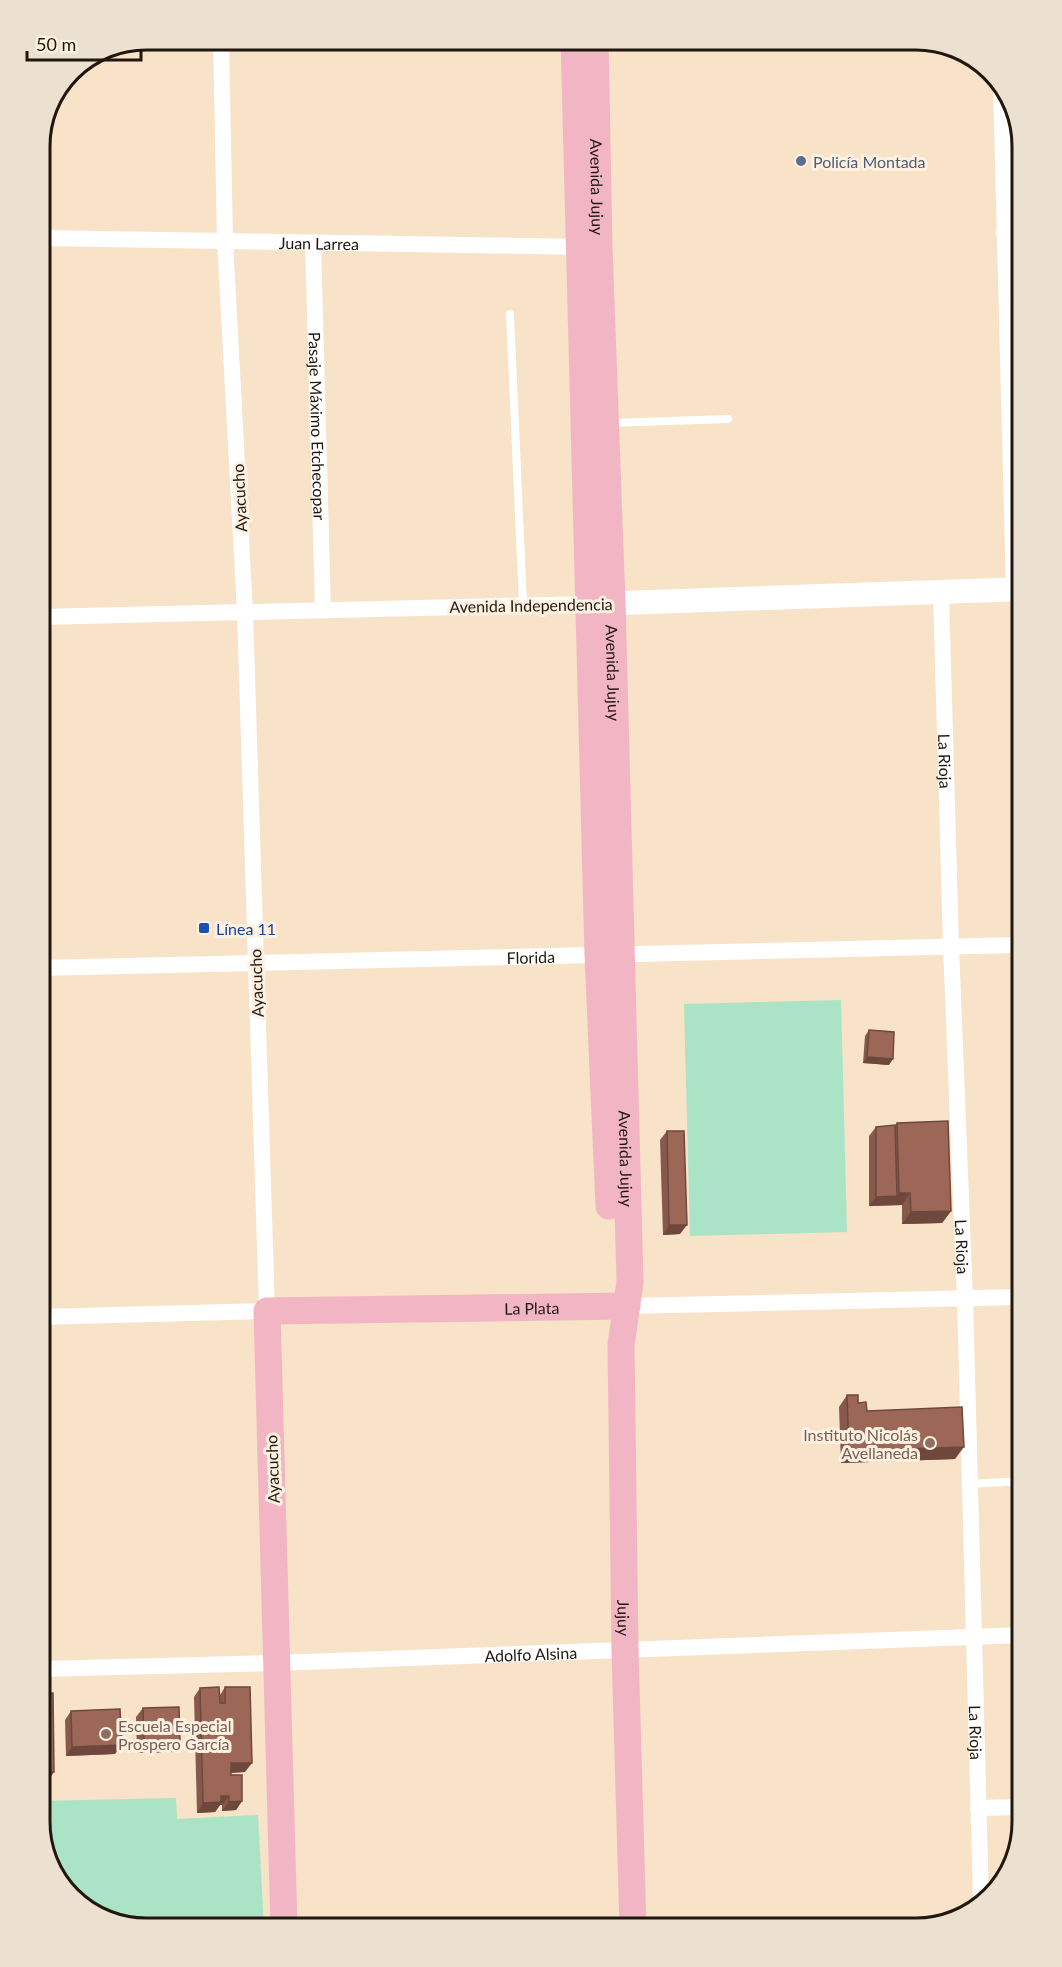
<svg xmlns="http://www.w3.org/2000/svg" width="1062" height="1967" font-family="Lato,sans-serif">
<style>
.green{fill:#aae3c5}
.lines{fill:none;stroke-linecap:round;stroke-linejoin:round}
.lane{stroke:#fff;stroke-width:8}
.street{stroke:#fff;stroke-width:16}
.secondary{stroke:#fff;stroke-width:24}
.primary{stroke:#f2b5c4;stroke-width:27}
.wall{fill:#87594b}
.shaded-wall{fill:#6e483d}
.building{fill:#9d6757;stroke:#6e483d;stroke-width:1.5}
.service-dot{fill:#5c6f8a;stroke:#fef1e1;stroke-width:2}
.transit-dot{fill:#1a4fb4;stroke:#fef1e1;stroke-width:2}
.education-dot{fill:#8d6e63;stroke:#fef1e1;stroke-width:2}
.labels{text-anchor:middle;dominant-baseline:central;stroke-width:6;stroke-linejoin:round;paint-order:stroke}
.service-label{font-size:16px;fill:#4e5e75;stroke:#fef1e1;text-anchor:start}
.street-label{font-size:16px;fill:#20180f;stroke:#fef1e1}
.transit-label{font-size:16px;fill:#164399;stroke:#fef1e1;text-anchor:start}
.education-label{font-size:16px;fill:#785e54;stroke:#fef1e1;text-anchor:end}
.rim{fill:none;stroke:#20180f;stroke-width:3}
</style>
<rect width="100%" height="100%" fill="#f8e2c8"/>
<g class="green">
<polygon points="841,1000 847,1232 690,1236 684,1004"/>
<polygon points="176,1798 177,1819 258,1815 264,1928 139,1928 86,1910 47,1862 39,1821 39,1801"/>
</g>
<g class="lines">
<g class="lane">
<polyline points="510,314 523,605"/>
<polyline points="609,423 728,419"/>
<polyline points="969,1484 1023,1481"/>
</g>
<g class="street">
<polyline points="1001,87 1014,590"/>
<polyline points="1004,232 1023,232"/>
<path id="s1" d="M39,238L587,247"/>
<path id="s2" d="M313,242L323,610"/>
<path id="s3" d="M941,593L951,946L965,1299L981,1900"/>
<polyline points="39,617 588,604"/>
<path id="s4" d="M39,968L1023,945"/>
<polyline points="627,1306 1023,1297"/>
<polyline points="39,1317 267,1311 245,612 225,241 221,39"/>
<path id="s5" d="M39,1669L277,1663L1023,1635"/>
<polyline points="978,1808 1023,1807"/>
</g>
<polyline class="secondary" points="594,604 1023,589"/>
<g class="primary">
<polyline points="574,39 598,955 609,1206"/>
<path id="s6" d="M595,39L599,247L612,603L630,1282L621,1345L625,1650L633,1928"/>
<path id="s7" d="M284,1928L267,1311L627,1306"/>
</g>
</g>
<g class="wall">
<polygon points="869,1030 889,1065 863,1063 865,1036"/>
<polygon points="897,1123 951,1211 942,1223 902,1224 902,1205 869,1206 869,1136 876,1127 895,1125"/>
<polygon points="667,1131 680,1234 663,1235 660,1140"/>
<polygon points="847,1395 858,1403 867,1411 955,1459 841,1463 839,1407"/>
<polygon points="225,1687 245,1772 231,1773 231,1775 242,1801 236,1810 222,1811 222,1805 220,1805 215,1812 197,1813 194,1697 200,1688 220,1695"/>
<polygon points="143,1708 174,1752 137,1753 136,1717"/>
<polygon points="71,1711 115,1754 66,1756 65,1720"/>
</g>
<g class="shaded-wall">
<polygon points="867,1057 893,1059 889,1065 863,1063"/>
<polygon points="899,1193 910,1193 902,1205 869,1206 876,1197 897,1196"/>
<polygon points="951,1211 942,1223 902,1224 911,1212"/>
<polygon points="669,1225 687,1225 680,1234 663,1235"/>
<polygon points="964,1447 955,1459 841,1463 849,1451"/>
<polygon points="180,1742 174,1752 137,1753 144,1743"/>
<polygon points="122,1745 115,1754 66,1756 72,1747"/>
<polygon points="231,1763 252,1763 245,1772 225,1773"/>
<polygon points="39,1772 54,1772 48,1781 39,1782"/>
<polygon points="221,1796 229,1796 222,1805 220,1805 215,1812 197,1813 203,1803"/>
<polygon points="242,1801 236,1810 222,1811 229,1802"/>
</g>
<g class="building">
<polygon points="869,1030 894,1032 893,1059 867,1057"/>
<polygon points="948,1121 951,1211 911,1212 910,1193 899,1193 897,1123"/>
<polygon points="895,1125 897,1196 876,1197 876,1127"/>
<polygon points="667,1131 684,1131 687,1225 669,1225"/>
<polygon points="847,1395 858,1395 858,1403 866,1402 867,1411 962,1407 964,1447 849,1451"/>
<polygon points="219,1687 220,1703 225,1703 225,1687 250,1687 252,1763 231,1763 231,1775 242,1775 242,1801 229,1802 229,1796 221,1796 221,1802 203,1803 200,1688"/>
<polygon points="39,1693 53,1693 54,1772 39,1772"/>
<polygon points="179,1707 180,1742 144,1743 143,1708"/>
<polygon points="120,1709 122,1745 72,1747 71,1711"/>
</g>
<circle class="service-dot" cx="801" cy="161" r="6"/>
<rect class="transit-dot" x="198" y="922" width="12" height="12" rx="3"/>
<g class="education-dot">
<circle cx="930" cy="1443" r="6"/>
<circle cx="106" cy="1734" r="6"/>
</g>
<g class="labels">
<g class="service-label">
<text x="813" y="161">Policía Montada</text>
</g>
<g class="street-label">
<text stroke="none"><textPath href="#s6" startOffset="148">Avenida Jujuy</textPath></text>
<text stroke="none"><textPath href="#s1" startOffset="280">Juan Larrea</textPath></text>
<text stroke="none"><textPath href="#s2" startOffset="184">Pasaje Máximo Etchecopar</textPath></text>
<text transform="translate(239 498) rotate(-93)">Ayacucho</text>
<text transform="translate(531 605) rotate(-1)">Avenida Independencia</text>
<text stroke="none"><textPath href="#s6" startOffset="634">Avenida Jujuy</textPath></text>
<text stroke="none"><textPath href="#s3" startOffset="168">La Rioja</textPath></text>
<text stroke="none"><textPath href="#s4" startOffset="492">Florida</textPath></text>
<text transform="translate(256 983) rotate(-92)">Ayacucho</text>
<text stroke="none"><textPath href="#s6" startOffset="1120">Avenida Jujuy</textPath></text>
<text stroke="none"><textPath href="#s3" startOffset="654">La Rioja</textPath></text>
<text stroke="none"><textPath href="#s7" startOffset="882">La Plata</textPath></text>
<text transform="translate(272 1469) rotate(-92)">Ayacucho</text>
<text stroke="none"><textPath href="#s6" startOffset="1580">Jujuy</textPath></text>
<text stroke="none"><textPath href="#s5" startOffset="492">Adolfo Alsina</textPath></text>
<text stroke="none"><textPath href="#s3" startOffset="1140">La Rioja</textPath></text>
</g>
<g class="transit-label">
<text x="216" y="928">Línea 11</text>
</g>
<g class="education-label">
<text x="918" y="1434">Instituto Nicolás<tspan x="918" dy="18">Avellaneda</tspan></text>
<text x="118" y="1725" text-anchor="start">Escuela Especial<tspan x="118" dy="18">Prospero García</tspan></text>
</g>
</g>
<path d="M0 0H1062V1967H0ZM146 50H916A96 96 0 0 1 1012 146V1822A96 96 0 0 1 916 1918H146A96 96 0 0 1 50 1822V146A96 96 0 0 1 146 50Z" fill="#ece0d0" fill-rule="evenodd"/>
<path class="rim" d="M146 50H916A96 96 0 0 1 1012 146V1822A96 96 0 0 1 916 1918H146A96 96 0 0 1 50 1822V146A96 96 0 0 1 146 50Z"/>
<path d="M27 51v9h114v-9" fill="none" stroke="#20180f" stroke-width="3"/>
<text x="36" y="51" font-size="18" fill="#20180f" stroke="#fef1e1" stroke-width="4.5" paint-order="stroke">50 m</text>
</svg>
